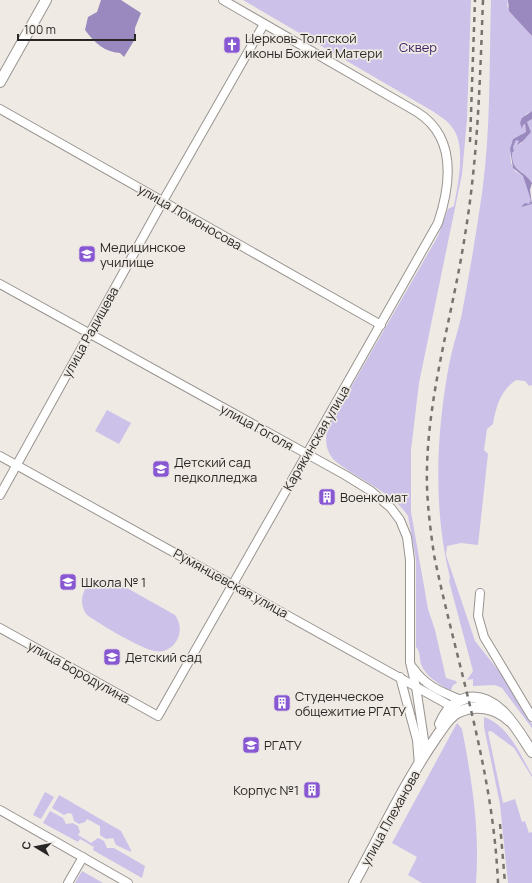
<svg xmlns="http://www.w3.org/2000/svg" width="532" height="883" font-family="Manrope,sans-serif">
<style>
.green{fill:#ccc1e9}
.water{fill:#9a89bf}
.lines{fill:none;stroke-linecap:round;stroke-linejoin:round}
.minor-casing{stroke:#99948f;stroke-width:10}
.major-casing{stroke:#99948f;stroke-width:12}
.minor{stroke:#fff;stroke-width:8}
.major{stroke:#fff;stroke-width:10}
.rail{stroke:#777470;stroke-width:2.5;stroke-dasharray:5 5;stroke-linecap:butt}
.labels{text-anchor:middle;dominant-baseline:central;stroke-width:3.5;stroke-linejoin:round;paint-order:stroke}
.poi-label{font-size:13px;fill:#292725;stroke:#efeae4;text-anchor:start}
.park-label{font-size:13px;fill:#3d2365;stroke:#efeae4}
.street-label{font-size:13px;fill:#292725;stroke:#efeae4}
</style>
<rect width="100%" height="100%" fill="#efeae4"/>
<g class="green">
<path d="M243,0H471L467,119L462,174L419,383L411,450V512L428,609L435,630L446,678L456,681L457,683L453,685L451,690H449C439,684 425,676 421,664C419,658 421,652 416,647V560L408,516C394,493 355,478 334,460C326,451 325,442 327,429L438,236L448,209L454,206C458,184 467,143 451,126C447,120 439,116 434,112Z"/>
<path d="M491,0H508L507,6L532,36V111L526,114L522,126V128L523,125L525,124L526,132L513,139L510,149L511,163L515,171L523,176L531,197V203L523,206L532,204V385L529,386L525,381L516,380C501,390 496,406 493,424L487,429L484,450L488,454L478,545L461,543L447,546L446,555L475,641L506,680L532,724V728L502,688L495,685L473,686V679L467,680L473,671L449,581L450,578C433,509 436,434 449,365C452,349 457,334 461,318C469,277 476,235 482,193C491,130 489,64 491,0Z"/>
<path d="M532,119V183C523,169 512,173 512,153L514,151L513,147L516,140H518L520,144L531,132L527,122Z"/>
<polygon points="107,410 131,423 119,444 95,431"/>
<path d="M99,579H111L175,615C180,622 181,630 178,638C174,647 165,653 155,651C143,650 98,623 87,615C77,602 83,583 99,579Z"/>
<path d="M484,717C508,725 520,754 532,775V777L514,748L491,731L488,732L503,803L515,799L522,822L525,821L529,833L532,832V883H508L500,804L484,727Z"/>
<path d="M457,723L462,729C472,781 480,830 476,883H422L408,875L417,857L392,843Z"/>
<polygon points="45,792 54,797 41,819 33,815"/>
<polygon points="59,795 121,831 131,850 131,852 116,845 113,838 106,839 100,835 100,826 87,819 85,822 79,824 74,821 72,814 68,813 64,815 52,808"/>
<polygon points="50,811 63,818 66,824 73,823 78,826 80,832 78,835 91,843 98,838 104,841 107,848 114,848 145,866 142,878 93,850 94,847 80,839 78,842 43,823"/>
<polygon points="82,871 103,883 75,883"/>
</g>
<g class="water">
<path d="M101,0H121L141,13L135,28V39L124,57L120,53C104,52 95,43 85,30L88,17L97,12Z"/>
<polygon points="508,0 532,0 532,36 509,11"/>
<path d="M532,111V119L527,122L531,132L523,141L517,145L519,141L516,140L513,147L514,151L512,153C512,173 523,169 532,183L530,190L532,204L521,207L525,203L529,204L531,200L523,176L513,168L510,149L513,139L526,132L525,124L523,125L522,129L520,123L522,118Z"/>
</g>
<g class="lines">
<defs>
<g id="minor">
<polyline points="0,109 381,325"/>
<polyline points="0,284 345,475 371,491 391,508 400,520 407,537 410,560 410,662 416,687 426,753"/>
<polyline points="0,456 456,709"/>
<polyline points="0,495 163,201 264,24"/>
<polyline points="480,593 478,616 484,637 532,717"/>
<path d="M0,628L158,716L438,223C451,184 457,137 417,112L223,0"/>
<path d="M413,668C425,686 442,692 461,700"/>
<polyline points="400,677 417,740 419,765"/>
<polyline points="0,810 128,883"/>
<polyline points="68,883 83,857"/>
</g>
<g id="major">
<polyline points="0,82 46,0"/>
<path d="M440,724C446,711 452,702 467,698C498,692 518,731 532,752"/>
<path d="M354,883C381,834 405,782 437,736C443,728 448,718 457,713C475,703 496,708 510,721"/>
</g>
</defs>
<use href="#minor" class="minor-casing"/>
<use href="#major" class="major-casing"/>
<use href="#minor" class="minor"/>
<use href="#major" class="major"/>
<g class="rail">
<path d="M483,0C480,79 478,157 465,235C453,313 429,389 427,467C426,497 430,526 434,555C457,666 493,768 498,883"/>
<polyline points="470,142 475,0"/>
<polyline points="500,824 505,883"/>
</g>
</g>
<defs>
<symbol id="church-square" viewBox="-11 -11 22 22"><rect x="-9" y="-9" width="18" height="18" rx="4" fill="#8758d1" stroke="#efeae4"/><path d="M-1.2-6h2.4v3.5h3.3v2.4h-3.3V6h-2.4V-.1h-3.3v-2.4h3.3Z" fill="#fff"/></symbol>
<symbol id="university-square" viewBox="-11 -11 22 22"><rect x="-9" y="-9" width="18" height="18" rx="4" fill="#8758d1" stroke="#efeae4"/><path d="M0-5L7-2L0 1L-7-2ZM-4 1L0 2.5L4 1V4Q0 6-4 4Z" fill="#fff"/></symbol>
<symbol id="school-square" viewBox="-11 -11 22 22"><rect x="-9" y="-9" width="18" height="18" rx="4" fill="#8758d1" stroke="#efeae4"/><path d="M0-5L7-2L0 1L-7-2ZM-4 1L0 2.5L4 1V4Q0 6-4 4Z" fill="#fff"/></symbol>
<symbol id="building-square" viewBox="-11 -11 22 22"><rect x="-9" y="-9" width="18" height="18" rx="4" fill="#8758d1" stroke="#efeae4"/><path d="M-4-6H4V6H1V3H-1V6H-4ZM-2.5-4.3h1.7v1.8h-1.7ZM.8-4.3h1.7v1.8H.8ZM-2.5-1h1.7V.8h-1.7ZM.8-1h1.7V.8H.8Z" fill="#fff"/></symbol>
</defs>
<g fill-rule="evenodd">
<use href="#church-square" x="222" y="35" width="20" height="20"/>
<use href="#university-square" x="77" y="244" width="20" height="20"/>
<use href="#school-square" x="151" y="459" width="20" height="20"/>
<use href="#building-square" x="317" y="487" width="20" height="20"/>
<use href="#school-square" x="58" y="572" width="20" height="20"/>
<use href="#school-square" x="102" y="647" width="20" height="20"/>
<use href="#building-square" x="272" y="693" width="20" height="20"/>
<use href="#university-square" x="241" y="735" width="20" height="20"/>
<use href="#building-square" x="302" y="780" width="20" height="20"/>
</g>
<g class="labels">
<g class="poi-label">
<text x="245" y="38">Церковь Толгской<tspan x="245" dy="15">иконы Божией Матери</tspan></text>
<text x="100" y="247">Медицинское<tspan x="100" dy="15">училище</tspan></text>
<text x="174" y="462">Детский сад<tspan x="174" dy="15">педколледжа</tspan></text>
<text x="340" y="497">Военкомат</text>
<text x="81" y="582">Школа № 1</text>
<text x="125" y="657">Детский сад</text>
<text x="295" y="696">Студенческое<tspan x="295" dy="15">общежитие РГАТУ</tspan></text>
<text x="264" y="745">РГАТУ</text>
<text x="299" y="790" text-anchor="end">Корпус №1</text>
</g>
<g class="park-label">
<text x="418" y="47">Сквер</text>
</g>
<g class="street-label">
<text transform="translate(190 217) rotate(30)">улица Ломоносова</text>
<text transform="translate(90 332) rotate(-61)">улица Радищева</text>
<text transform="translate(257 427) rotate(29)">улица Гоголя</text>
<text transform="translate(316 438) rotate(-60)">Карякинская улица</text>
<text transform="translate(231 583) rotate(29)">Румянцевская улица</text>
<text transform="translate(79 672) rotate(29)">улица Бородулина</text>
<text transform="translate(390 818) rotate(-61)">улица Плеханова</text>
</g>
</g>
<g transform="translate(36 847) rotate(280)" stroke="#efeae4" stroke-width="3" paint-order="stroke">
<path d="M0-3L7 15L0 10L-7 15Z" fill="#292725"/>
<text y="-6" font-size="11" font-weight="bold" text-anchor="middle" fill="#292725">С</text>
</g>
<path d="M18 34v6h117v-6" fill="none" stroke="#292725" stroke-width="2"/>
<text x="24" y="34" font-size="12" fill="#292725" stroke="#efeae4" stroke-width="3" paint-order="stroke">100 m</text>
</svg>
